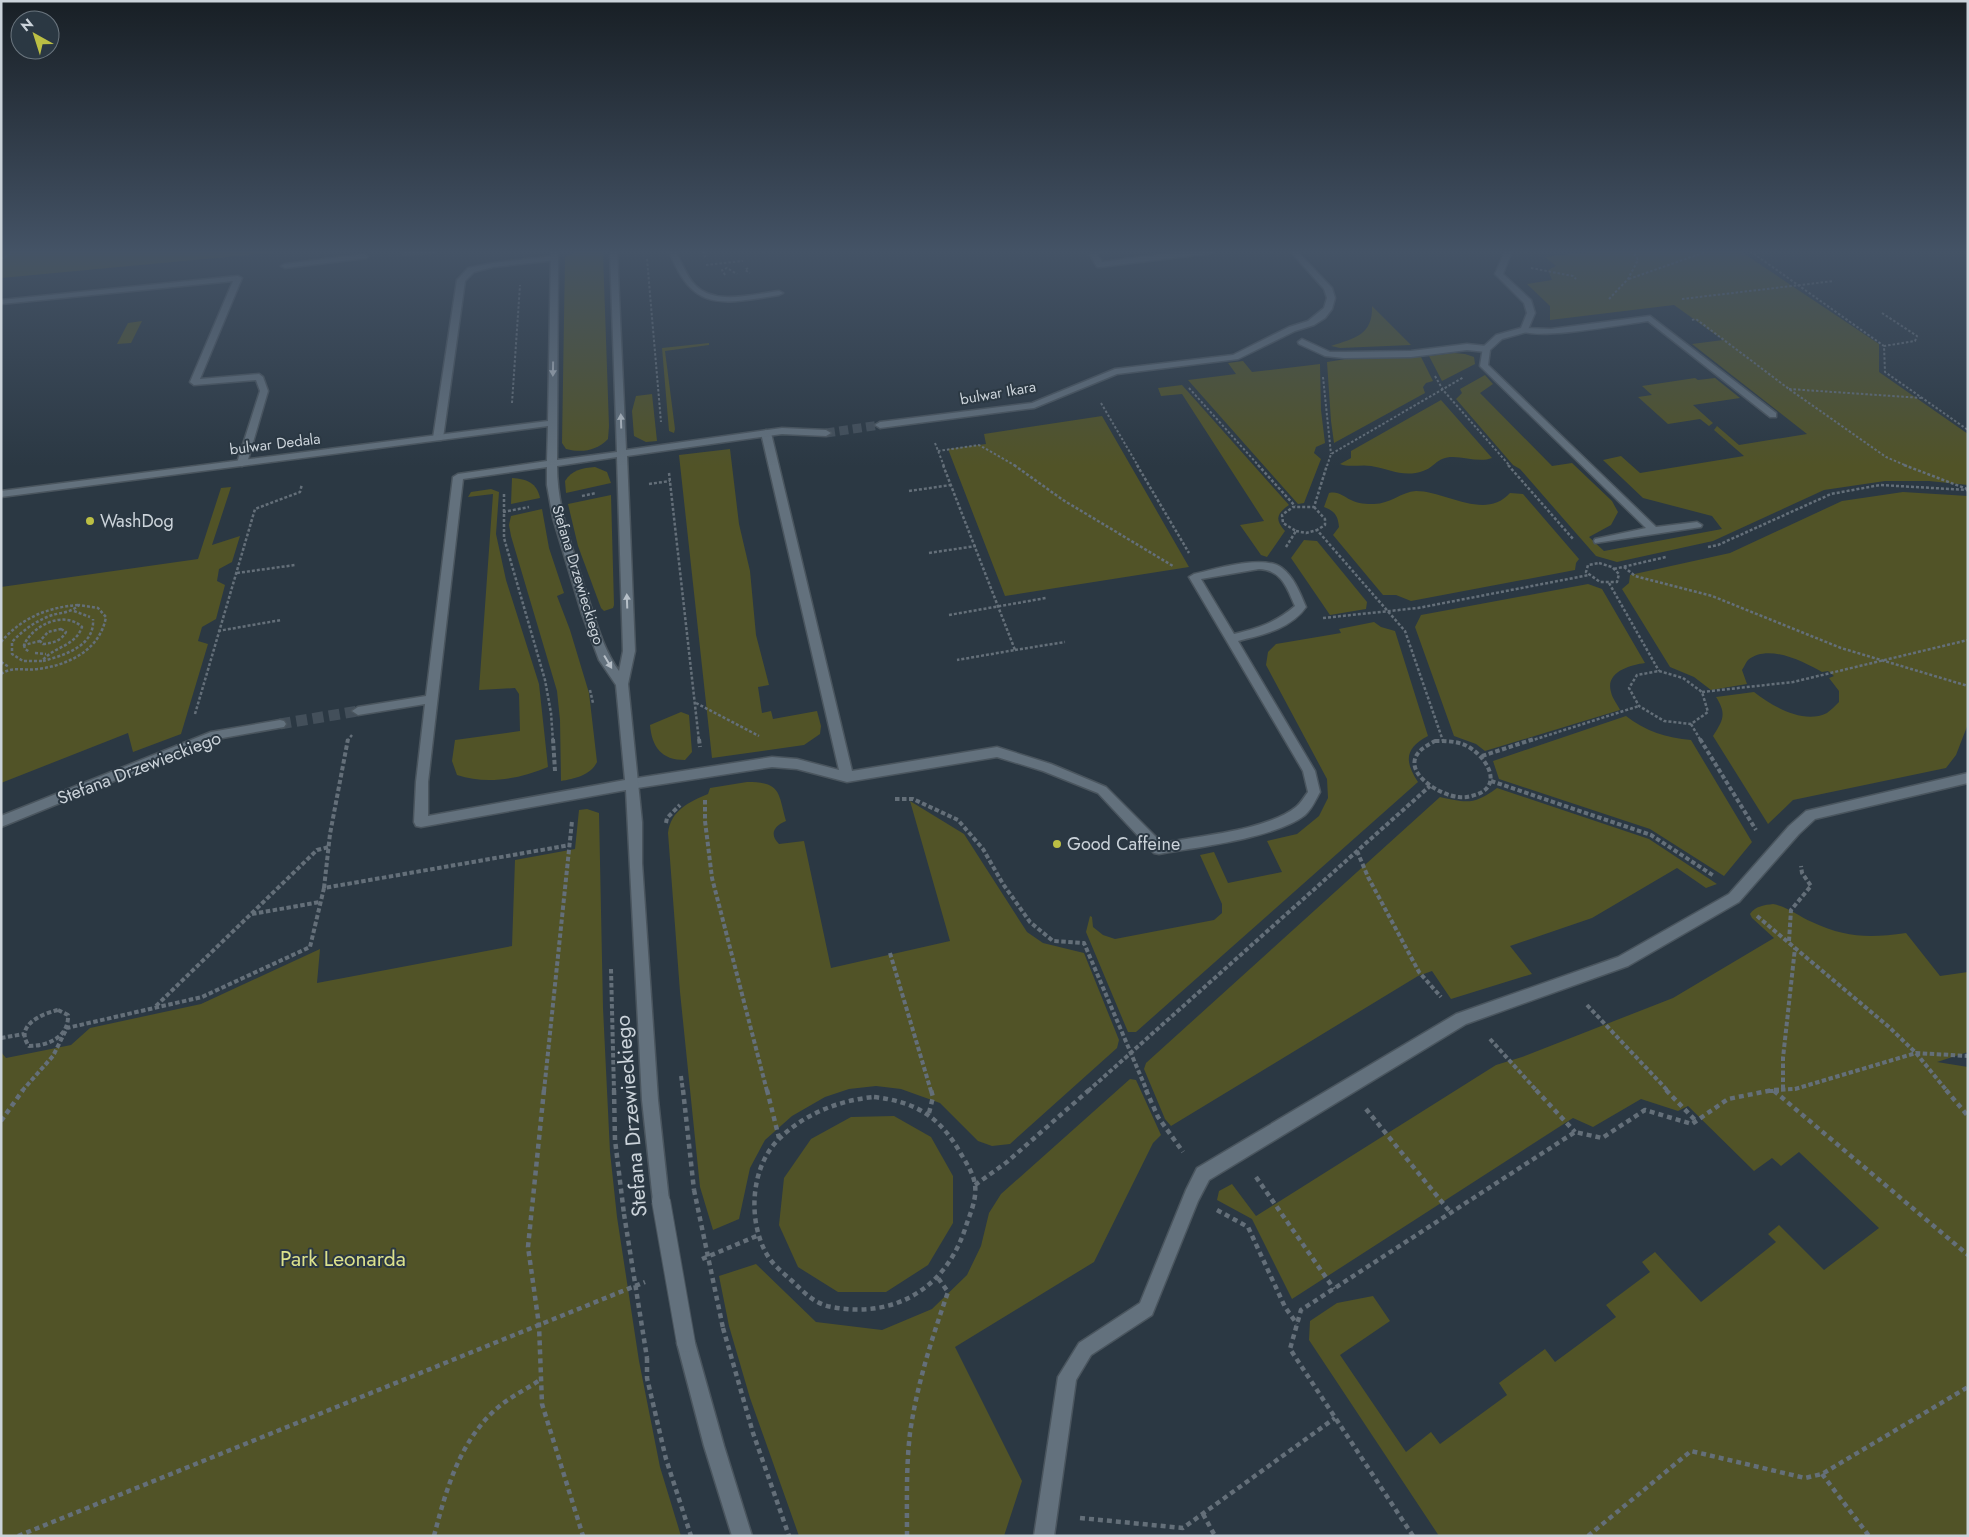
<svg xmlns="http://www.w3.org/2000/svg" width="1969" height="1537" font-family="Jost,sans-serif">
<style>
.green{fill:#515327}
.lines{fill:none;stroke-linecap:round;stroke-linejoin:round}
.street-tunnel-far1{stroke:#434f5a;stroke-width:9;stroke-dasharray:9 4.5;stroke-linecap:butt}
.street-tunnel{stroke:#434f5a;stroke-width:11;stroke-dasharray:11 5.5;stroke-linecap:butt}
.lane-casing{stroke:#4a555e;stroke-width:3}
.street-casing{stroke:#4a555e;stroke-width:3}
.path-far3{stroke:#646f79;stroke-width:2;stroke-dasharray:2.5 2;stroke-linecap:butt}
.path-far2{stroke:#646f79;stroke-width:2.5;stroke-dasharray:3 2;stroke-linecap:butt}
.path-far1{stroke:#646f79;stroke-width:4;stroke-dasharray:4.5 2.5;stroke-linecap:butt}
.path{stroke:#646f79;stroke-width:4.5;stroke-dasharray:5 4;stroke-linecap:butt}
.lane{fill:#63717d;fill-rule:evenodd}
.street{fill:#63717d;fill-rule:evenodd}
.street-bridge-casing{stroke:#4a555e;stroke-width:20;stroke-linecap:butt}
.path-bridge{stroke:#646f79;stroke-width:4.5;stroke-dasharray:5 4;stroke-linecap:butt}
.street-bridge{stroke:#63717d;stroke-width:18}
.oneway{fill:#b6bfc7}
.poi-dot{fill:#bcbf44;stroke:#2b3843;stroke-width:2}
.labels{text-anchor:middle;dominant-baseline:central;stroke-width:4;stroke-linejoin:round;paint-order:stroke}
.far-street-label{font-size:15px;fill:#cbd3da;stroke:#2b3843}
.poi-label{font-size:18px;fill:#cbd3da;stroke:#2b3843;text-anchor:start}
.street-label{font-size:18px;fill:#cbd3da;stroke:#2b3843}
.near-street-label{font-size:21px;fill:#cbd3da;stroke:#2b3843}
.near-park-label{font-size:21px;fill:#dce18c;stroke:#2b3843}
</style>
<rect width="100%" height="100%" fill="#2b3843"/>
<g class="green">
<polygon points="1,251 290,251 1,278"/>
<path d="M578,251H600L603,253L609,426L608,439C596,451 582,453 566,449L562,443L565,257Z"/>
<polygon points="1595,251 1740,251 1879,344 1879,372 1968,434 1968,485 1929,481 1885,481 1824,490 1713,541 1617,562 1596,556 1520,469 1513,465 1456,399 1462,393 1460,389 1485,375 1493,384 1480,393 1552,466 1572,463 1612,501 1618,512 1611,525 1589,537 1604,551 1722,529 1712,516 1643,498 1603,460 1621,456 1640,473 1744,456 1714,430 1717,426 1739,445 1807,434 1692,344 1723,340 1674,305 1550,320 1550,306 1527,284 1552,280 1548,270 1556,266 1545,257"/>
<path d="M1372,306L1411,345L1340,348L1331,346C1355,338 1373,335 1372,306Z"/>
<polygon points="142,321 131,343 117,344 128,323"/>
<polygon points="709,343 709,345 665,351 675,429 674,433 669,431 662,348"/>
<polygon points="1454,353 1465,354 1474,357 1475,364 1442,381 1429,356"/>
<polygon points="1421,357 1433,381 1426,383 1423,387 1425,393 1334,443 1331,421 1327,362 1352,358"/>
<polygon points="1243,361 1252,372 1320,364 1321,410 1325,443 1316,447 1314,453 1321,459 1304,503 1298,504 1188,380 1236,374 1228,363"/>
<polygon points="1695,378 1698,380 1715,378 1740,398 1693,405 1713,423 1709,426 1700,419 1668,424 1638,397 1652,395 1642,386"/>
<path d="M1182,385L1289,505C1276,514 1275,520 1285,531L1267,557L1261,555L1240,525L1264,521L1182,394L1161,396L1158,388Z"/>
<polygon points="652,394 657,441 646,442 634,436 632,411 636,396"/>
<path d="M1441,400L1492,458C1479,463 1464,456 1450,457C1435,459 1434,468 1423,471C1404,478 1389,469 1371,466C1361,464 1350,468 1340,464L1351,458V451Z"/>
<polygon points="1102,416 1189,567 1005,596 948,449 986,444 984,434"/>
<polygon points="730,449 739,524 750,571 756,635 769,685 758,687 762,713 771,711 773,719 817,711 821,726 820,734 804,745 712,758 679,455"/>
<path d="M595,467L607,472L611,483L566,493L565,481C572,470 582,468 595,467Z"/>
<path d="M512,478C527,479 537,483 540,498L511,504Z"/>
<polygon points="231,487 212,545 240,536 232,562 219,569 217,581 225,585 216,619 202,627 198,641 208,644 181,734 133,752 128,733 1,783 1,587 198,559 221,488"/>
<path d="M491,489L499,492L496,534L506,580L539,684L548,767C519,779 487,785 457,775L452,761L455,740L520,731L519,694L515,688L479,690L493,494L468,497L471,492Z"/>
<path d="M1416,491C1446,491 1485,521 1510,493L1523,494L1579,559L1576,563L1575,570L1411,601L1396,595H1383L1333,535L1339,527C1338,516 1335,511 1324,507L1329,493C1339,491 1342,496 1351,500C1358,504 1367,504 1374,504C1390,504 1401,492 1416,491Z"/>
<path d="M1903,492L1968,496V724L1956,755L1946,768L1793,800L1768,824L1713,736C1723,720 1727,714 1716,697L1754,692C1772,706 1803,725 1827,713C1831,710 1835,706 1839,702V691L1829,678L1834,676L1828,671L1822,672C1804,662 1768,643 1748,660C1746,662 1744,667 1742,670L1747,684L1711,690L1694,677L1670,667L1622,589L1629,583L1630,575L1730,553L1842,501Z"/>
<polygon points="611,495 614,605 613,608 604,611 601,608 578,546 568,504"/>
<path d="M542,509L549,548L564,593L557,596L570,630L589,693L597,762C591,775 574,779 561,781L560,720L557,691L511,536L509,525L511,516Z"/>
<polygon points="1304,540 1317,541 1367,602 1366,609 1330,615 1291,558"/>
<path d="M1588,584L1602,589L1645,663C1630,665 1605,672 1611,692C1612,698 1618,705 1620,710L1485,751L1476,744L1454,736L1415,627L1421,615Z"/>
<path d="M1374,622L1381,627L1395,631L1428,736C1405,748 1404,761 1418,782L1136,1032H1128L1086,932L1090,916L1092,917L1093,927L1103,935L1115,939L1214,920L1222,913V904L1200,855L1214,852L1228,883L1282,872L1267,841L1297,834L1319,816L1328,798L1327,779L1266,665L1268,652L1276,644L1341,633L1339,629Z"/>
<path d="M681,712L689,715L692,752L685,760C661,760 652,747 650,725Z"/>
<path d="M1626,716C1645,731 1667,738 1691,740L1752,842L1724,876L1650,829L1499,779L1493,761Z"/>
<path d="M747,782C781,782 778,792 786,821C774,826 769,834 779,844L804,841L831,968L950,941L910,801L964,834L1027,932L1043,943L1084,953L1119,1040L1117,1048L1010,1144L992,1146L978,1141L940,1103L901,1089L876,1086L849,1089L825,1097L792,1116L765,1140L750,1168L739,1219L713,1230L700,1187L680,992L668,833C671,810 689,802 708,794L710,788Z"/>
<path d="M1497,788L1649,839L1717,884L1706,888L1677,868L1592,918L1510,946L1532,974L1451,999L1432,971L1418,976L1171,1126L1165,1119L1144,1069L1146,1063L1440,797C1467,803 1474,805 1497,788Z"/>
<polygon points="587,809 599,813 603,1008 610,1152 617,1217 639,1361 660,1467 681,1536 1,1536 1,1052 6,1058 71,1045 90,1028 201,1004 320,949 317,983 512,946 515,860 575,849 579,810"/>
<path d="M1773,904C1788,907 1798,916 1812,922C1846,938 1870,938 1906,933L1940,976L1968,972V1052L1937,1062L1968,1067V1536H1439L1309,1340L1310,1321L1337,1303L1373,1296L1390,1321L1340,1355L1406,1452L1431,1432L1440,1444L1507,1395L1499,1383L1545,1349L1555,1362L1616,1317L1606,1305L1650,1272L1642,1262L1655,1252L1701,1302L1776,1242L1768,1234L1779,1225L1824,1270L1879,1228L1799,1152L1781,1166L1772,1158L1754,1171L1688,1106L1678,1111L1641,1099L1593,1127L1573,1118L1292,1299L1252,1219L1217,1200L1219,1191L1232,1184L1256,1216L1496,1065L1522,1057L1673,998L1774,938L1752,918L1750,914C1755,906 1765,905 1773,904Z"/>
<polygon points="1130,1079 1136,1080 1161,1135 1153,1143 1094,1262 955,1347 1022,1481 1004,1536 799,1536 750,1398 729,1326 719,1276 756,1264 816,1322 882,1330 932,1309 967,1275 981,1246 989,1213 1001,1194"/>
<polygon points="894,1116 931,1137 953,1176 953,1223 928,1265 886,1292 838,1292 798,1267 779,1225 784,1178 811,1139 851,1117"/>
</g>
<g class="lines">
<polyline class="street-tunnel-far1" points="826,433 880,425"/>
<polyline class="street-tunnel" points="280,724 358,711"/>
<defs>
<g id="lane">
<polygon points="403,251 438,251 434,253 406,254 403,254"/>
<path d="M669,251H675C682,262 686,276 695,285C715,306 754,294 779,291L783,293L779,295C721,304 693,313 669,251Z"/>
<polygon points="364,254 368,256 367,258 285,268 281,266 285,264"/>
<polygon points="554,256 557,256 557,260 493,267 474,272 465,281 443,438 441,440 435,440 433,438 457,280 468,268 493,263"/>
<polygon points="238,276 242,278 200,379 259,374 263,377 268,391 247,463 242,466 237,463 260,391 256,380 194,385 190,382 233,281 1,304 1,300"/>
<path d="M1650,316L1776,413V417H1770L1648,321C1626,324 1534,341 1520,330L1524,328L1551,329Z"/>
<polygon points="1302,339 1330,352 1344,352 1411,351 1467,344 1486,346 1490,349 1486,352 1467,350 1411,357 1344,358 1325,356 1299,344 1298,342"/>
<path d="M766,430L771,433L852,771L997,747L1051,764L1106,787L1162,843C1198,836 1268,830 1296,807C1301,803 1304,797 1308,792L1303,771L1189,577L1194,574C1215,569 1264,554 1282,568C1294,577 1300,593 1306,607C1291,629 1262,635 1238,641L1315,771L1320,792C1316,799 1312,809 1305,815C1276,838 1197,847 1159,854L1154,853L1098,793L1043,771L997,757L847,782L797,769L772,767L631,789L627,787L625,784L627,781L631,779L772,757L797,759L839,770L761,433ZM1259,569C1282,570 1287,588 1295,606C1275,623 1259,628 1234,634L1201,579Z"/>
<polygon points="1968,773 1968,783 1815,819 1799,834 1739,902 1628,966 1466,1024 1209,1180 1198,1201 1152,1315 1091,1355 1076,1380 1054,1536 1034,1536 1058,1377 1079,1343 1140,1303 1186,1190 1197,1168 1456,1014 1618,957 1729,894 1789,826 1806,811"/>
</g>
<g id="street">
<path d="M551,251H558L557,460L617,452L610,251H617L626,450L782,428L826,430L831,433L826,436L782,434L627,456L635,651L628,684L642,822V863L658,1100L669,1201L667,1207L661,1209L655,1207L653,1201L642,1100L626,790L421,827L416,826L414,822L416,782L425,704L358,715L352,711L358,707L426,696L453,477L458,474L547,461L548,426L1,497V491L548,421ZM617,457L623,651L619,671C601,646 594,614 584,586C572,546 557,508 557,466ZM547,467V485L553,518L582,614L599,660L616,685L625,780L428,816V782L463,479Z"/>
<polygon points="1093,251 1100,251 1098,255 1102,262 1178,252 1178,251 1216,251 1212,253 1100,267 1097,267 1090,255"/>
<polygon points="1290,251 1297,251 1332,288 1335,298 1332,309 1325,318 1314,325 1295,331 1238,359 1117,374 1034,408 880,428 875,425 880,422 1032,403 1115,369 1233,355 1289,327 1308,321 1324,308 1327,298 1324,289"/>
<polygon points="1505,251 1512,251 1503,274 1531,300 1535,313 1527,332 1502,339 1490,350 1488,365 1656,527 1697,522 1702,525 1701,527 1595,543 1594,541 1595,539 1646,528 1480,366 1483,347 1496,335 1521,328 1527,313 1524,303 1495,274"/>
<polygon points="280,720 284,721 286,724 284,727 217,739 1,827 1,816 211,732"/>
<polygon points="686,1334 692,1337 695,1343 724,1446 752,1536 732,1536 704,1446 677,1343 680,1337"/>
</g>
</defs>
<use href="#lane" class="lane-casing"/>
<use href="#street" class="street-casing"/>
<g class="path-far3">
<polyline points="704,251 705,257"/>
<polyline points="1750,251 1884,346"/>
<polyline points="1963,251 1968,252"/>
<polyline points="1,259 15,251"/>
<polyline points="647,259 661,422"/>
<polyline points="706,265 743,261"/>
<polyline points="748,268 745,270 750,273"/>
<polyline points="1531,268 1573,276 1576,279"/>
<polyline points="725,275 722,270 727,268 737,274"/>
<polyline points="1629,279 1708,251"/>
<polyline points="1609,299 1628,279 1638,260 1633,251"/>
<polyline points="1682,299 1834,281"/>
<polyline points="1882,313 1917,336 1915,341 1884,346 1885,372 1968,430"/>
<polyline points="1692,320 1696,319 1789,389 1886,457 1907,466"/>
<polyline points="1435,376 1443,390 1510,466"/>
<polyline points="1323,377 1331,454"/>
<polyline points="1189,388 1259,466"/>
<polyline points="1789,389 1922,398"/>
<polyline points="512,403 520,285"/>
<polyline points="1101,403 1138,466"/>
<polyline points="935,443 944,466"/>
<polyline points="938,451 979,445 1016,466"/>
<polyline points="1327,466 1331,454 1464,377"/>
</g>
<g class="path-far2">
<polyline points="943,465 1015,650 957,660"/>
<polyline points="1014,465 1063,500 1173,566"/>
<polyline points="1137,465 1189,553"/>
<polyline points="1258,465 1295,506"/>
<polyline points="1508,465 1574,540"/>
<polyline points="1904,465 1967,489"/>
<polyline points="669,473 699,741"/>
<polyline points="649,484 670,481"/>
<polyline points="909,491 951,485"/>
<polyline points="504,494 504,538 545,680 551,713 553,741"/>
<polyline points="582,496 596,493"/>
<polyline points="1314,507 1325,519 1325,525 1317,530 1405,631 1443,741"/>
<polyline points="503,512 529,507"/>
<polyline points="1296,531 1306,533 1317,530"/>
<polyline points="1286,547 1296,531 1283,523 1282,515 1293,507 1314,507 1327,465"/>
<polyline points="1708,547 1718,545 1831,494 1880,485 1968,490"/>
<polyline points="929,553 976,546"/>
<polygon points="1599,563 1612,567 1619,574 1617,582 1600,582 1586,572 1588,565"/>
<polyline points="1624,567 1635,576 1712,596 1841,648 1968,686"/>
<polyline points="1614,569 1666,557"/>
<polyline points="237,573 295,565"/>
<polyline points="1609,583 1659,671"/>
<polyline points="74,611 90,617"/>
<polyline points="949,615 1046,598"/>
<polyline points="1323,618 1418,608 1589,575"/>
<path d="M61,629L66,632C61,641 53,643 43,644L40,641L48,632Z"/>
<polyline points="218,631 281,620"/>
<path d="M1,642C21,618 48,607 79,605"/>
<polyline points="24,645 25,649 30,652"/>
<polyline points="1015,650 1065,642"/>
<polyline points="35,653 46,654"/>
<path d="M43,661C65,655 95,646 93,619"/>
<polyline points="1,662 9,667"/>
<polygon points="1659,671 1683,678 1702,692 1708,712 1691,724 1664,721 1639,706 1629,688 1637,675"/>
<path d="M1,674C12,666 24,671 38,669C69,665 100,650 106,617L98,608L79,605C70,614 58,612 47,617C33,623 22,631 12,642V654L23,661H42C54,646 75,647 82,627C64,610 33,625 24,645L40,641"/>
<polyline points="590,690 593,703"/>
<polyline points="1702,692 1793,682 1968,640"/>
<polyline points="696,703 759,736"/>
<polyline points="195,714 255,509 300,492 302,484"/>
<polyline points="1691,724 1701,741"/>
<polyline points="347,741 352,735"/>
<polyline points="1530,741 1639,706"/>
</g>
<g class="path-far1">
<polyline points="553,739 555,771"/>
<polyline points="699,739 700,747"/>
<polyline points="1700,739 1756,830"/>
<path d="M1435,741C1445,741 1456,741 1465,745C1483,753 1505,783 1478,794C1472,796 1466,798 1459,797C1440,796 1397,770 1422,749C1426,746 1431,743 1435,741Z"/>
<polyline points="1482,756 1534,739"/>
<polyline points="1491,781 1651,835 1714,876"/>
<polyline points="895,799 913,799 958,820 983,849 1003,884 1030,922 1053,941 1084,943 1147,1091"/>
<polyline points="705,800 705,821 712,878 767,1091"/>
<polyline points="666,823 667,818 680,805"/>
<polyline points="1357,851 1368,877 1419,972 1441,997"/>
<polyline points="324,888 330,834 348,739"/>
<polyline points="252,914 320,902"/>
<polyline points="1757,916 1889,1027 1916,1053 1947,1091"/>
<polyline points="1789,941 1791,910 1811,886 1802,873 1801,866"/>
<polyline points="890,953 931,1091"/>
<polyline points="611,969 614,1091"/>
<polyline points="1587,1005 1668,1091"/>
<polyline points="156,1006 317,850 329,847"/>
<path d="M58,1010L68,1015C69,1037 48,1046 29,1046C14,1026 41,1014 58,1010Z"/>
<polyline points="1,1038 24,1034"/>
<polyline points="1490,1039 1537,1091"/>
<polyline points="681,1076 683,1091"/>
<polyline points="1783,1089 1783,1058 1795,948"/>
<polyline points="1774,1090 1795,1089 1916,1053 1968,1056"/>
<polyline points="22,1091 53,1056 67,1028 202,997 310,947 324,888 570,845"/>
<polyline points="544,1091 572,821"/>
<polyline points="1088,1091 1430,786"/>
<polyline points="1769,1091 1774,1091"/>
</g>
<g class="path">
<polyline points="544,1090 528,1247 539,1325 542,1404 583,1536"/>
<polyline points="614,1090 615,1140 624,1214"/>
<polyline points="683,1090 694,1190"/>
<polyline points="767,1090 779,1138"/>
<polyline points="1146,1090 1158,1117 1183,1152"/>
<polyline points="1536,1090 1575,1132"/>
<polyline points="1666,1090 1696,1121"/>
<polyline points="1774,1090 1783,1090"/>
<polyline points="1946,1090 1968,1116"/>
<path d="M874,1097C917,1102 940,1117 961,1154C967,1164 974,1175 975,1185C977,1199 970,1214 966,1226C947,1287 896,1319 832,1307C814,1304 804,1292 791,1280C782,1272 772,1264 766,1253C747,1218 751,1164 781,1137C806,1113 841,1100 874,1097Z"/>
<polyline points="1366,1109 1451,1213"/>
<polyline points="929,1113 933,1097 931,1090"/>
<polyline points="1,1121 23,1090"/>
<polyline points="1256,1177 1334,1289"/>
<polyline points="975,1185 1007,1162 1089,1090"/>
<polyline points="1217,1210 1248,1227 1285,1307 1297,1324"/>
<polyline points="702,1259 759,1235"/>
<polyline points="723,1328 753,1433 789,1536"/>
<polyline points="647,1358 647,1378 666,1459 691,1536"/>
<polyline points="1822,1474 1869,1536"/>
<polyline points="1203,1514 1215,1536"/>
<polyline points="1080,1518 1183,1528 1335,1418"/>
<polyline points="18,1536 645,1282"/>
<path d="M434,1536C446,1490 459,1443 495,1410C508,1398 525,1390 540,1380"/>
<path d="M907,1536C907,1502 906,1467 910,1433C917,1384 932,1338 948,1292L938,1278"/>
<polyline points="1413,1536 1290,1349 1301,1310 1575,1132 1602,1138 1645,1110 1692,1124 1728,1099 1773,1090 1968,1255"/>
<polyline points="1588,1536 1691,1451 1805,1478 1822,1474 1968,1387"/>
</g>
<use href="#lane" class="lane"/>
<use href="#street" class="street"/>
<defs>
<polyline id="street-bridge" points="661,1201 686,1343"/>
</defs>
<use href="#street-bridge" class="street-bridge-casing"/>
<g class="path-bridge">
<polyline points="694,1190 723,1328"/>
<polyline points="624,1214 647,1358"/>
</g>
<use href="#street-bridge" class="street-bridge"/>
</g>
<defs><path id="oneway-solid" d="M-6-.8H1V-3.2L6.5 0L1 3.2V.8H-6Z" transform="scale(1.25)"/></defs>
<g class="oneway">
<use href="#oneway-solid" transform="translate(553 369) rotate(91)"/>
<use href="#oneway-solid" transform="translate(621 421) rotate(-92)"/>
<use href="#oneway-solid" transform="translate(627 601) rotate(-92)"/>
<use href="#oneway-solid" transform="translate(608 662) rotate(59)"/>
</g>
<linearGradient id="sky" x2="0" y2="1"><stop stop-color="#181f25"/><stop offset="0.54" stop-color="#445366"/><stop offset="1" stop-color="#445366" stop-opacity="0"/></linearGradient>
<rect width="1969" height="466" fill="url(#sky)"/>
<g class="poi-dot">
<circle cx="90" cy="521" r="5"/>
<circle cx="1057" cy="844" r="5"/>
</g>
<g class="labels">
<g class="far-street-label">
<text transform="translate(998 393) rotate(-10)">bulwar Ikara</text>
<text transform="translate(275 444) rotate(-7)">bulwar Dedala</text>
<text transform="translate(578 575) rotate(73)">Stefana Drzewieckiego</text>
</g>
<g class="poi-label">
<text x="100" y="521">WashDog</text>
<text x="1067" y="844">Good Caffeine</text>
</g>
<g class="street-label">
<text transform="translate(139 768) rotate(-21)">Stefana Drzewieckiego</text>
</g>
<g class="near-street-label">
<text transform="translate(631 1116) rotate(-95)">Stefana Drzewieckiego</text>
</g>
<g class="near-park-label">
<text x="343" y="1259">Park Leonarda</text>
</g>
</g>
<rect width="1969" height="1537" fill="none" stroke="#cbd3da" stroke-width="5"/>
<g transform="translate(35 35) rotate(321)"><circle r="24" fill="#2b3843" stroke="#6b767f"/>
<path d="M0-4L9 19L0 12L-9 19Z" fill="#bcbf44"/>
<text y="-8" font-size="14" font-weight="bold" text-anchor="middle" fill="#cbd3da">N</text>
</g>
</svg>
